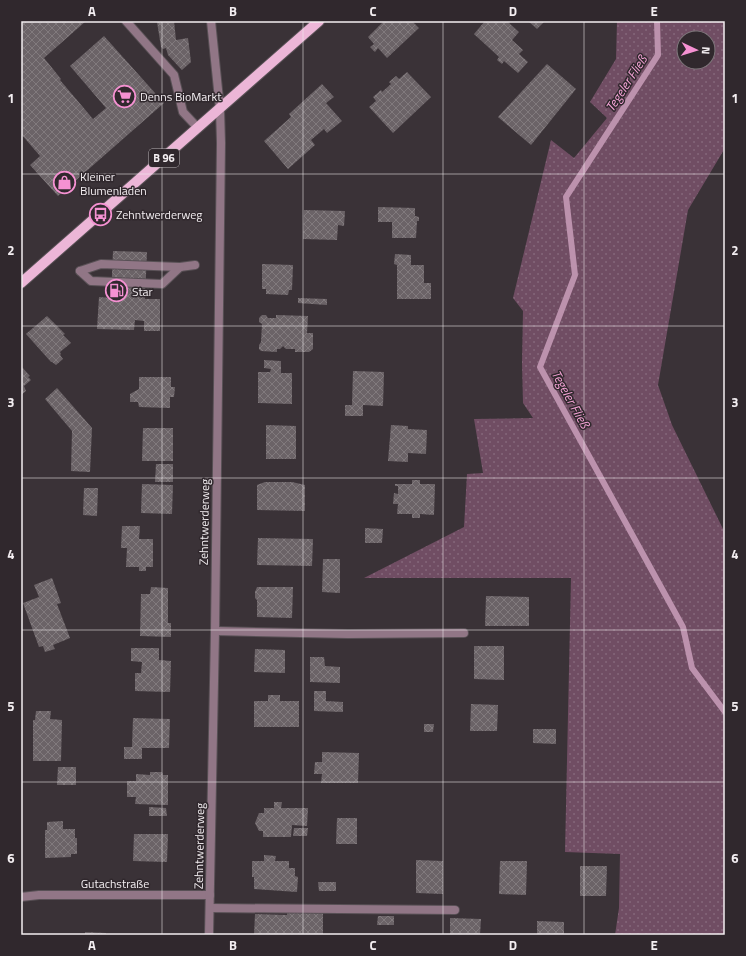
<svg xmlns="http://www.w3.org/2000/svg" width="746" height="956" font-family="'Titillium Web',sans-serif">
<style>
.grass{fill:url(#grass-dots);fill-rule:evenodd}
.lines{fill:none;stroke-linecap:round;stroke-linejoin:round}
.stream{stroke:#bc92ad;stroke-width:6}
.building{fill:url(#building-cross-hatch)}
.service-casing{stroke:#585055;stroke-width:10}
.minor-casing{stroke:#585055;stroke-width:10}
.primary-casing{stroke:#585055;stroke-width:12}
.service{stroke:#917686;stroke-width:8}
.minor{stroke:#917686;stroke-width:8}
.primary{stroke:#ecb6d7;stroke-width:10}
.grid{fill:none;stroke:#f3eef1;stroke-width:1;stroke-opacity:0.55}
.labels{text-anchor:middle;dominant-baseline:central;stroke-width:3;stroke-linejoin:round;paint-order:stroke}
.shield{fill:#30282d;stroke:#b8b3b6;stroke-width:1}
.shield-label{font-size:11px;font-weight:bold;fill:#f3eef1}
.poi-label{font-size:12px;fill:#f3eef1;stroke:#30282d;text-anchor:start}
.street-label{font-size:12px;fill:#f3eef1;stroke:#30282d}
.water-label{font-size:13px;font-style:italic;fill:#f8a5d9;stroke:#30282d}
.neatline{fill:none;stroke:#f3eef1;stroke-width:1.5}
.grid-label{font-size:13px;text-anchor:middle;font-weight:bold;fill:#f3eef1}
</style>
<defs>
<pattern id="grass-dots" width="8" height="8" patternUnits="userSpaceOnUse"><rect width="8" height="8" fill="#704d63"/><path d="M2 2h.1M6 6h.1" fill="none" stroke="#85677a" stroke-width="1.8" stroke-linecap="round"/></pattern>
<pattern id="building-cross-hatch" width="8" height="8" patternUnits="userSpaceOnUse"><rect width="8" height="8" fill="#6b6367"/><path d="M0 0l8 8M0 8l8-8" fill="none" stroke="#817a7d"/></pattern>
</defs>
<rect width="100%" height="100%" fill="#3a3237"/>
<path class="grass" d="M617,21H725V148L688,210L658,385L672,425L725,533V935H615L619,908L620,854L565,852L571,578H364L464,527L467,474L483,473L474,419L533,418L523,403L522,363L523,311L513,298L551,140L574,158L607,118L590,102L616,59ZM684,38H708V62H684Z"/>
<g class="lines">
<polyline class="stream" points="657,21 658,55 566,197 575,275 540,367 683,627 692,668 725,712"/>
</g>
<g class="building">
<polygon points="21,21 86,21 44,58 61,79 60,80 93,119 106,108 70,66 104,36 164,103 58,196 30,165 40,156 21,134"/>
<polygon points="174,21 176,40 188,38 191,62 182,70 168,55 166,48 163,49 161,47 157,22"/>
<polygon points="384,21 412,21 419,28 387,58 378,48 375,52 370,47 374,44 368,37"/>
<polygon points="485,21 507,21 519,32 512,40 523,50 519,54 528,62 518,73 504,61 502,64 497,60 499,57 474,34"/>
<polygon points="528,21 545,21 537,29"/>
<polygon points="547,64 576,89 531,145 498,117"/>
<polygon points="407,72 431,97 393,133 369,107 376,101 373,97 381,90 382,92 391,84 389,82 396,76 399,79"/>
<polygon points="322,84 334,97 326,103 342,121 327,133 324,129 311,140 315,145 288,169 264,141 291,117 289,114"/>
<polygon points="378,207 415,208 415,216 419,217 419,221 417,221 416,238 392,238 392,222 378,222"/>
<polygon points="304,210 345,211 344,226 338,225 337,240 303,239"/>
<polygon points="113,251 147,252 145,299 160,299 160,331 144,331 144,321 135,320 134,330 97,329 99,297 111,298"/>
<polygon points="395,254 411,255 411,265 424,265 424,283 431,283 431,299 397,299 397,265 394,264"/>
<polygon points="262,264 293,265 292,290 289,290 288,295 266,294 266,289 262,289"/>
<polygon points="298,298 327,299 327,305 298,303"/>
<polygon points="262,315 266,315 268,318 276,318 276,315 308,316 307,333 313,333 313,349 309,352 295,352 295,349 286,349 283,346 280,349 277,349 277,352 261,351 259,349 259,345 261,342 262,324 259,322 259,318"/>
<polygon points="47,316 65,334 63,335 71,343 60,352 61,354 60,355 63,359 56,365 52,362 51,362 26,334"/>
<polygon points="264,360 281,361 281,373 292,373 292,404 258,403 258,372 270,372 271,369 264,368"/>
<polygon points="21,366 30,376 28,377 31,380 24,386 26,391 21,395"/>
<polygon points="353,371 384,372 383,406 363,405 363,416 345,416 345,405 352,405"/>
<polygon points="139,377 171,377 171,387 175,387 174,397 170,397 170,408 139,407 138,402 130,402 130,394 139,389"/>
<polygon points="57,388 92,428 90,472 71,471 72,431 45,399"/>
<polygon points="266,425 296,426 296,459 266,459"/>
<polygon points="391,425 408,426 408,429 427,430 426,454 408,453 408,462 388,461"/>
<polygon points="143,428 173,428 173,461 142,461"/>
<polygon points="156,464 173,464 173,482 155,482"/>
<polygon points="412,480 420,480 420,484 435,484 434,515 420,514 420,518 412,518 412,514 397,514 398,504 393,504 394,493 398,494 398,486 395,486 395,484 412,484"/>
<polygon points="265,482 292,482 305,485 305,511 257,510 257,485"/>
<polygon points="142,484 173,485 172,514 141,513"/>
<polygon points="84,488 98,488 97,516 83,515"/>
<polygon points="122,526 140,526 139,539 153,539 153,567 146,567 146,571 139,571 139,567 126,567 127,548 121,548"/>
<polygon points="365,528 383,529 382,543 365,543"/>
<polygon points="258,538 313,539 312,566 257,565"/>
<polygon points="323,559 340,559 340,593 322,592"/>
<polygon points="52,578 61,603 57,604 70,638 53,645 55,649 45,652 43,646 39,647 23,603 39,597 34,585"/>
<polygon points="151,587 168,588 168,623 171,623 171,637 140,636 141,594 150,594"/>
<polygon points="257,587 293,587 292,618 257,617 257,600 255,598 255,592"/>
<polygon points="486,596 529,597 529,626 485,626"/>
<polygon points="474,646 504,646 504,680 474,679"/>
<polygon points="131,648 159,648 159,660 171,661 170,692 135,691 135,673 141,673 142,662 131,661"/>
<polygon points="255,649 285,650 285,673 254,672"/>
<polygon points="310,657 324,657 325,666 340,667 340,683 310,682"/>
<polygon points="314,691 326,691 326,701 343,702 343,712 314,711"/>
<polygon points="268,695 280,695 280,701 299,701 299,727 254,727 254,701 268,701"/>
<polygon points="471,704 498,705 497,731 470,731"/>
<polygon points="36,711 51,711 50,719 62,720 61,761 33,761 33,720 35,720"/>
<polygon points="133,718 170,719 169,748 142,748 142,759 124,759 124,747 132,747"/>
<polygon points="424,724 434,724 433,732 424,732"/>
<polygon points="533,729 556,729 556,744 533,743"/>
<polygon points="322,752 359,753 358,783 321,783 322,774 314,774 315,762 322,762"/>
<polygon points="58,767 76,767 76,785 57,785"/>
<polygon points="150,772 162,772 163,775 168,775 168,805 135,804 136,797 127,797 127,781 136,781 136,774 150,775"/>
<polygon points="274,802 282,802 281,808 308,808 307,826 292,825 291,837 263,837 263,831 259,831 255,823 259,813 264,813 264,808 274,808"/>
<polygon points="149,807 166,808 167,816 149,816"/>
<polygon points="337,818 357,818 357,844 336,844"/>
<polygon points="63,821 63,829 75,829 75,838 77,838 77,854 71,854 71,857 45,858 45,830 47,830 47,822"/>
<polygon points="294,828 308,828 307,836 293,836"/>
<polygon points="134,834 168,834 167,862 133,861"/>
<polygon points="264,855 276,856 275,861 289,861 289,868 295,868 295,876 298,877 297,892 254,889 254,877 252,877 252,861 264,861"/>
<polygon points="416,860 443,861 443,894 416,893"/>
<polygon points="500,861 527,861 526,895 499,894"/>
<polygon points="580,866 607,866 606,896 580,896"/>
<polygon points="318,882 336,882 336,891 319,891"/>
<polygon points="287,912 323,913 323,934 254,935 255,914 287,915"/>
<polygon points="378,916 394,916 394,925 377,925"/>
<polygon points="450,918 481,919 480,935 450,935"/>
<polygon points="537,921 564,922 564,935 537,935"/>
<polygon points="85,932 106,933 106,935 85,935"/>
</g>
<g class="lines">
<defs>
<g id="service">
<polyline points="126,21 174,75 183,112 198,128"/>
<polyline points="80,271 91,281 162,284 180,267 195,265"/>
<polyline points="80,271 101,264 180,267"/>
<polyline points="215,631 348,634 464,633"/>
<polyline points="210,908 455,910"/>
</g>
<g id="minor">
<polyline points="21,897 39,895 210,895"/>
<polyline points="209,935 215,631 221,143 220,109 211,21"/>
</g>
<polyline id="primary" points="21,283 319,21"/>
</defs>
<use href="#service" class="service-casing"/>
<use href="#minor" class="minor-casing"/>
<use href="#primary" class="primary-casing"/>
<use href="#service" class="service"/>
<use href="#minor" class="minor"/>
<use href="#primary" class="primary"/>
</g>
<path class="grid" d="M162,21V935M303,21V935M443,21V935M584,21V935M21,174H725M21,326H725M21,478H725M21,630H725M21,782H725"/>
<defs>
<symbol id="supermarket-ring" viewBox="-11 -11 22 22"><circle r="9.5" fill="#30282d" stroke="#f591d2" stroke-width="1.5"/><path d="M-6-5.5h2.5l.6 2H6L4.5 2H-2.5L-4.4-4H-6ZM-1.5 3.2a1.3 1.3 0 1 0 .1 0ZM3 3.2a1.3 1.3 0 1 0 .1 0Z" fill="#f591d2"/></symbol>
<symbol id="shop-ring" viewBox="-11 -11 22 22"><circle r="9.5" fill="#30282d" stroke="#f591d2" stroke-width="1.5"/><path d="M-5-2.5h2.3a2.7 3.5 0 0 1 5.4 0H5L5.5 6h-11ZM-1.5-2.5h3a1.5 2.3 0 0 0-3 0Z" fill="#f591d2"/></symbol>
<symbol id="bus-ring" viewBox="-11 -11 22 22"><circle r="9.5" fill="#30282d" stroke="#f591d2" stroke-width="1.5"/><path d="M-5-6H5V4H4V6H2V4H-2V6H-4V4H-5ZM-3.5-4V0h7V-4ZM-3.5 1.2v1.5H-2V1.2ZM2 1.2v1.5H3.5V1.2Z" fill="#f591d2"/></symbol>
<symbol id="fuel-ring" viewBox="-11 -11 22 22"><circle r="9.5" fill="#30282d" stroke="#f591d2" stroke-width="1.5"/><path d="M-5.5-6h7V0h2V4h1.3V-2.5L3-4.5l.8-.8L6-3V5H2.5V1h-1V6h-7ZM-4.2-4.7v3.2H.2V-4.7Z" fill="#f591d2"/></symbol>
</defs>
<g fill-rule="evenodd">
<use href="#supermarket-ring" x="112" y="84" width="25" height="25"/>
<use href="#shop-ring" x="52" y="170" width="25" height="25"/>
<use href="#bus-ring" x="88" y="202" width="25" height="25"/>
<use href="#fuel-ring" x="104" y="278" width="25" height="25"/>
</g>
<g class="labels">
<rect class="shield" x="149" y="149" width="30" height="18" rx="3"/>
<g class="shield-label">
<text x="164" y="158">B 96</text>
</g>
<g class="poi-label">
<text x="140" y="96">Denns BioMarkt</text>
<text x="80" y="176">Kleiner<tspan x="80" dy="14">Blumenladen</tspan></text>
<text x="116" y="214">Zehntwerderweg</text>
<text x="132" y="291">Star</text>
</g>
<g class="street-label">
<text transform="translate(204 522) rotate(-89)">Zehntwerderweg</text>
<text transform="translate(199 846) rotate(-89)">Zehntwerderweg</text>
<text x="115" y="883">Gutachstraße</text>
</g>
<g class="water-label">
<text transform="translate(626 83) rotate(-57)">Tegeler Fließ</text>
<text transform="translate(571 399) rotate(61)">Tegeler Fließ</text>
</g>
</g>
<rect width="746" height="956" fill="none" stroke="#30282d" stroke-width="44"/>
<g transform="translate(696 50) rotate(94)"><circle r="19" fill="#30282d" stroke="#7e777b"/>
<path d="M0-3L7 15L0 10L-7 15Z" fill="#f591d2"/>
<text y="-6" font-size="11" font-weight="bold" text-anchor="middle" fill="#f3eef1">N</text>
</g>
<rect x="22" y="22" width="702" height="912" class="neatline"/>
<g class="grid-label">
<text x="92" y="16">A</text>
<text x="233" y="16">B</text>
<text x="373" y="16">C</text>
<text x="513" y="16">D</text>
<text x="654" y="16">E</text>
<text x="11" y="103">1</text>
<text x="735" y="103">1</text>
<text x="11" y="255">2</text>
<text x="735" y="255">2</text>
<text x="11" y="407">3</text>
<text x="735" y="407">3</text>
<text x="11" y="559">4</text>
<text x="735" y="559">4</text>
<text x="11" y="711">5</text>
<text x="735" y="711">5</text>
<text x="11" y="863">6</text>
<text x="735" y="863">6</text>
<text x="92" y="950">A</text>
<text x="233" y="950">B</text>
<text x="373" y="950">C</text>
<text x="513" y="950">D</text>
<text x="654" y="950">E</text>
</g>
</svg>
